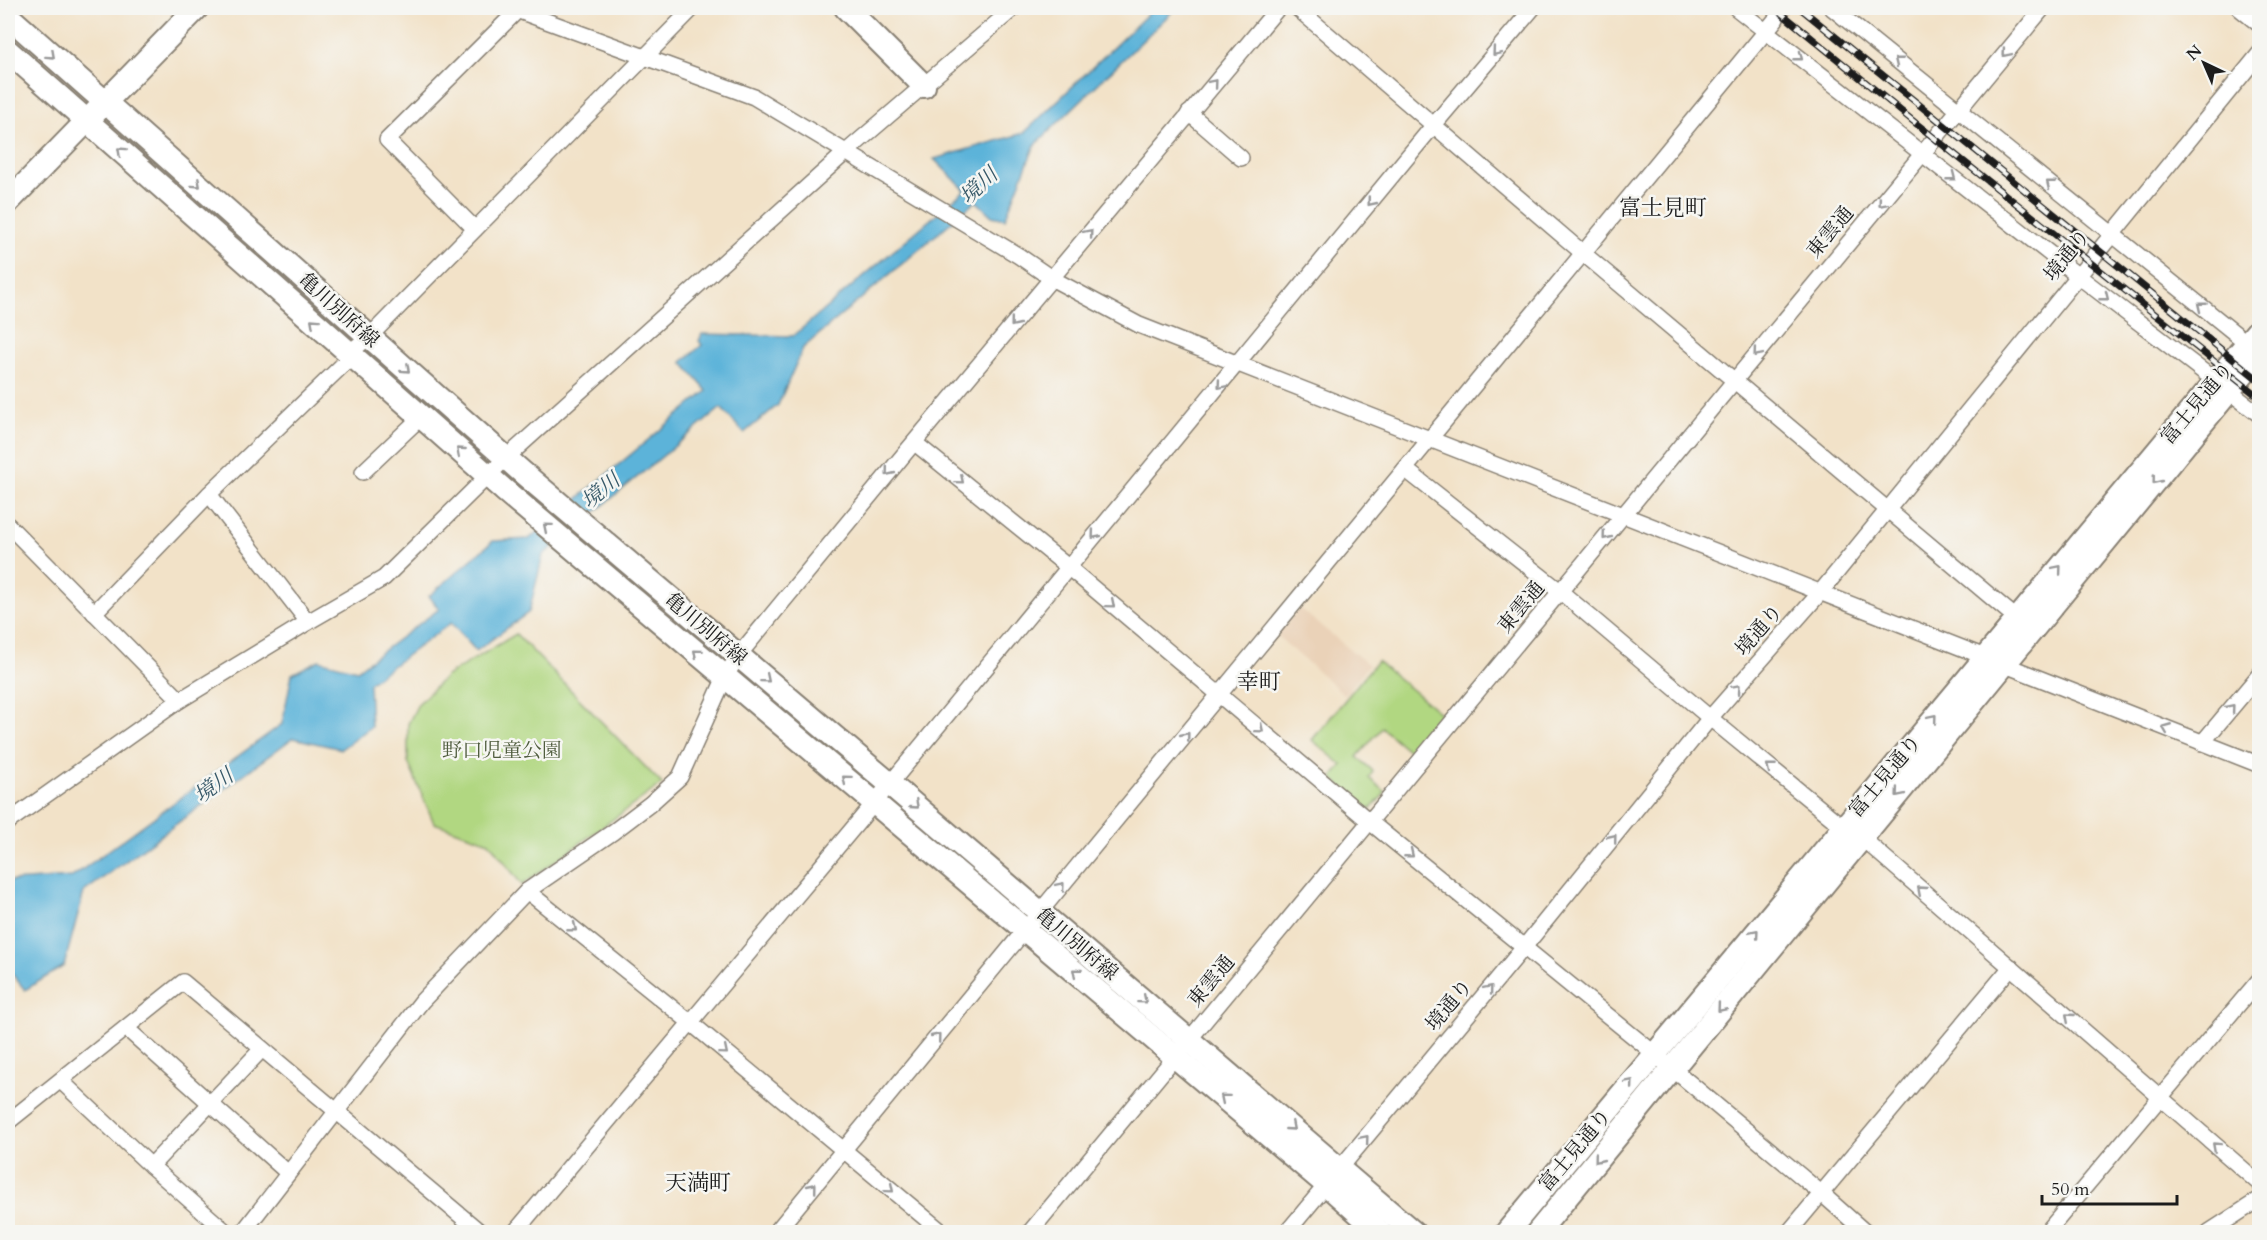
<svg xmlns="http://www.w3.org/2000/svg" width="2267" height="1240" font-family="Cardo,'Noto Serif JP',serif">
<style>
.built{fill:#ead2b8}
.green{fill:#b1d781;stroke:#667a4e;stroke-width:1.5}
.water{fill:#5cb3d9;stroke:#3c687a;stroke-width:1.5}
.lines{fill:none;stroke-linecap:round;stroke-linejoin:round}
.street-tunnel{stroke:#c7baa6;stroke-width:15;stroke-dasharray:15 8;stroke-linecap:butt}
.street-casing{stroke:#877f72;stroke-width:18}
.secondary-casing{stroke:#877f72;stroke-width:26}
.street{stroke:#fff;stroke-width:15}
.secondary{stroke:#fff;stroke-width:22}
.rail-casing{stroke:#1c1c1c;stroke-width:7}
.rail{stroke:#f6f6f2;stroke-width:4.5;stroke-dasharray:14;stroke-linecap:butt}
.oneway{stroke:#999}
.labels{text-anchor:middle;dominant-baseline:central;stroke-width:5;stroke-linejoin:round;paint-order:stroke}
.street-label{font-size:20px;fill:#1c1c1c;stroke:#f6f6f2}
.park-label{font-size:20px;fill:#505d3f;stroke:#f6f6f2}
.water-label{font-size:21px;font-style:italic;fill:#365868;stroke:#f6f6f2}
.quarter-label{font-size:22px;fill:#1c1c1c;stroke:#f6f6f2}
</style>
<rect width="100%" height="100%" fill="#f6f6f2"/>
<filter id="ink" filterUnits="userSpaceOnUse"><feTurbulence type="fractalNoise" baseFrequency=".0167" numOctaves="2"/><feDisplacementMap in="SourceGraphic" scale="12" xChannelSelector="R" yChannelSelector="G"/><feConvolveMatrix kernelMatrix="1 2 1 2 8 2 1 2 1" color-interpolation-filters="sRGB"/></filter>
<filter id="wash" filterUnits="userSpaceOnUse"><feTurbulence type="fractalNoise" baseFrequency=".008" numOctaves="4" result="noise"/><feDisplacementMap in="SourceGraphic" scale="24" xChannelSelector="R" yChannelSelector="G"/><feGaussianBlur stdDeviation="1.35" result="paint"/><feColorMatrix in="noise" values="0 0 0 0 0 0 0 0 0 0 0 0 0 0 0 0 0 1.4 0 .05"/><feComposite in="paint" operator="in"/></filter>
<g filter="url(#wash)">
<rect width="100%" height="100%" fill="#f2e2c8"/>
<polygon class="built" points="1299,608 1369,665 1345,695 1276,635"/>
<g class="green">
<polygon points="516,634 662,784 522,885 489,842 434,823 408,762 408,724 418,704 446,676"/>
<polygon points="1377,661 1446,718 1415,756 1382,728 1357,757 1373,771 1369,778 1386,792 1370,810 1332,778 1342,765 1312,740"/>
</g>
<polygon class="water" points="1154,8 1176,8 1035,145 1005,219 992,216 976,201 803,348 778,405 744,433 721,408 543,555 529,612 476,651 451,623 369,683 371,727 341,749 293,738 84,892 64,966 25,990 8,969 8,884 11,881 72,877 282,724 292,674 319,660 357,670 439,609 429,596 493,541 529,539 707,391 682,362 702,345 699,341 702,334 793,336 965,190 934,159 1024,133"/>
</g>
<g filter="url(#ink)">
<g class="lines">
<polyline class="street-tunnel" points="1776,19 1786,8"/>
<defs>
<g id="street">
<polyline points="511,8 754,97 1019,256 1051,278 1139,325 2260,765"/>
<polyline points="1297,8 1584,254 2016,618"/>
<polyline points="1736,8 2077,275 2260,415"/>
<polyline points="1832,8 2247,343 2252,351"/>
<polyline points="2239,8 2260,25"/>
<polyline points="1189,113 1241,158"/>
<polyline points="475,229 387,140 518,10"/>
<polyline points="915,443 1068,567 1370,822 1655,1054 1821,1193 1865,1232"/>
<polyline points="1405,469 1561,592 1710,718 1843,827 1862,838 2260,1184"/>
<polyline points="363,472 421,417"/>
<polyline points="209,494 308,622"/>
<polyline points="8,525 180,700"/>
<polyline points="94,613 209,494 352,356 355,348 369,337 693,8"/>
<polyline points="2202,743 2260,674"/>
<polyline points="8,822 180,700 308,622 384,578 506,458 846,152 1014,8"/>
<polyline points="527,891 691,1023 942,1232"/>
<polyline points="126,1028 288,1173"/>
<polyline points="61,1081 151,1166 226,1232"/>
<polyline points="8,1122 183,982 480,1232"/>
<polyline points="151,1166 262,1049"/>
<polyline points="243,1232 422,1001 527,891 613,832 650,804 680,777 725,677 738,656 906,452 1278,8"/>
<polyline points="515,1232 875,802 1433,126 1533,8"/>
<polyline points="776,1232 1776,19"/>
<polyline points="1030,1232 2043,8"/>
<polyline points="1287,1232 1525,946 1710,718 1819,594 2260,53"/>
<polyline points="1789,1232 2011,967"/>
<polyline points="2047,1232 2260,979"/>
<polyline points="2209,1232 2260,1199"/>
</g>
<g id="secondary">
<polyline points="846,8 924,86"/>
<polyline points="8,16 523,473 890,784 1413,1232"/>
<polyline points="8,51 504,490 1327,1185 1380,1232"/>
<polyline points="8,202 197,8"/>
<polyline points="1507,1232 2260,328"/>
<polyline points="1538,1232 2260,353"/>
</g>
</defs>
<use href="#street" class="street-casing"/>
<use href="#secondary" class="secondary-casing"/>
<use href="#street" class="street"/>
<use href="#secondary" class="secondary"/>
<defs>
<g id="rail">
<polyline points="1775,8 1913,121 2260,398"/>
<polyline points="1800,8 2260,381"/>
</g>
</defs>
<use href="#rail" class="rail-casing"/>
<use href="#rail" class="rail"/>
</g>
<defs><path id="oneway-chevron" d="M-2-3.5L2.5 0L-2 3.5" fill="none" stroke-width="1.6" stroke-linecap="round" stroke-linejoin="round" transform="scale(1.5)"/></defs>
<g class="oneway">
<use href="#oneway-chevron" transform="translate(1496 52) rotate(130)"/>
<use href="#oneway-chevron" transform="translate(2006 53) rotate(130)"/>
<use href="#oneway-chevron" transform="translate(51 55) rotate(42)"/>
<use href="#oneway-chevron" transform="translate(1799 57) rotate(38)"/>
<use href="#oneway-chevron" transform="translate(1898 61) rotate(-141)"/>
<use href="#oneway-chevron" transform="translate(1214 83) rotate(-50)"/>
<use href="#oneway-chevron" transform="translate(121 151) rotate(-138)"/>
<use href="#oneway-chevron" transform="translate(1952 177) rotate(38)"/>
<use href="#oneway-chevron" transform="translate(197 184) rotate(42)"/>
<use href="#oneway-chevron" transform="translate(2050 184) rotate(-141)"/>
<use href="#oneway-chevron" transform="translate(1371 202) rotate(129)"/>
<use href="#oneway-chevron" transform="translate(1882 203) rotate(130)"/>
<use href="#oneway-chevron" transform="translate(1089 233) rotate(-50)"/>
<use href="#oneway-chevron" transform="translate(2105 297) rotate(38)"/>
<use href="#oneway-chevron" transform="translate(2201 306) rotate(-141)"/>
<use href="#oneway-chevron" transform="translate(314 322) rotate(-138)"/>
<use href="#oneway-chevron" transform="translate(1014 323) rotate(129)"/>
<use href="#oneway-chevron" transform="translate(1757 353) rotate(130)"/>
<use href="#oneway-chevron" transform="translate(406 369) rotate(42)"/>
<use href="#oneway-chevron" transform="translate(1221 385) rotate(130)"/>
<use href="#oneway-chevron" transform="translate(460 451) rotate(-139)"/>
<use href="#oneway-chevron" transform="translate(889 472) rotate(129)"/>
<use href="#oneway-chevron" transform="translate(960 480) rotate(40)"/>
<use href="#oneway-chevron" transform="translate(2156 480) rotate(129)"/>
<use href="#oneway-chevron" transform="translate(547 527) rotate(-140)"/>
<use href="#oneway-chevron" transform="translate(1095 535) rotate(130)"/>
<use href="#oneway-chevron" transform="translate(1606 536) rotate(129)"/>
<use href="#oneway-chevron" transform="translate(2058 569) rotate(-50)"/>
<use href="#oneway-chevron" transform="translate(1111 604) rotate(40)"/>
<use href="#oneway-chevron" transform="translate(697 653) rotate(-140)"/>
<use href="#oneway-chevron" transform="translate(766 679) rotate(40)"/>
<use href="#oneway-chevron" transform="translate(1737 688) rotate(-49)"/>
<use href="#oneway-chevron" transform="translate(2231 708) rotate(-50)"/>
<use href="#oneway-chevron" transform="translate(1933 718) rotate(-50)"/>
<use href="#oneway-chevron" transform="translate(2166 728) rotate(-158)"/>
<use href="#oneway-chevron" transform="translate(1260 729) rotate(40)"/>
<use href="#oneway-chevron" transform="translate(1186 736) rotate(-51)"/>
<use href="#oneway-chevron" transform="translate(1770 767) rotate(-141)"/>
<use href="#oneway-chevron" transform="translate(846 779) rotate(-140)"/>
<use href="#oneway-chevron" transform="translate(1899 793) rotate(130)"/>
<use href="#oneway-chevron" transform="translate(915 805) rotate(41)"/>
<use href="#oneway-chevron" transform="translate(1613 838) rotate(-51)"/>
<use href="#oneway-chevron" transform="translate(1410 854) rotate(39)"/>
<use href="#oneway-chevron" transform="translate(1061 886) rotate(-50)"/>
<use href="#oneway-chevron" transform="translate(1921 890) rotate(-139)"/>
<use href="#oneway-chevron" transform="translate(573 928) rotate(39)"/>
<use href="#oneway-chevron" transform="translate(1755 933) rotate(-50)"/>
<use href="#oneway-chevron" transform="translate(1076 972) rotate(-140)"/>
<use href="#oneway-chevron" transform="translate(1489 989) rotate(-50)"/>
<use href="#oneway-chevron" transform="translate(1143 1000) rotate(40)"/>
<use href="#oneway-chevron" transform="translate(1721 1008) rotate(130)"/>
<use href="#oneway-chevron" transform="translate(2069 1017) rotate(-139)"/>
<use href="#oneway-chevron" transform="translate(937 1037) rotate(-51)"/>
<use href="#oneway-chevron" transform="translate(724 1051) rotate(40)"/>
<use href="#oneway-chevron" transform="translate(1630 1083) rotate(-50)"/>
<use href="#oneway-chevron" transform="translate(1224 1098) rotate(-140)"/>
<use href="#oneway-chevron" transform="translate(1291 1127) rotate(41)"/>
<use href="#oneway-chevron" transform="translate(1365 1139) rotate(-50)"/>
<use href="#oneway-chevron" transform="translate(2216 1146) rotate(-138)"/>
<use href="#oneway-chevron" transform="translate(1598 1159) rotate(129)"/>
<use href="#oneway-chevron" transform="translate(813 1187) rotate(-51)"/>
<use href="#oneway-chevron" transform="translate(890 1189) rotate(40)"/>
</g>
</g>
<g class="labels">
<g class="street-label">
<text transform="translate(1830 232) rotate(-50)">東雲通</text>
<text transform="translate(2067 255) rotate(-51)">境通り</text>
<text transform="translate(339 310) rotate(42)">亀川別府線</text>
<text transform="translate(2197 403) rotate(-50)">富士見通り</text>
<text transform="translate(1521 607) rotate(-50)">東雲通</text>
<text transform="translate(706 629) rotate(40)">亀川別府線</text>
<text transform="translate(1759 630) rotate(-49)">境通り</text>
<text transform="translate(1885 776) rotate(-50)">富士見通り</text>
<text transform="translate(1077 944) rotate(40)">亀川別府線</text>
<text transform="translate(1211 981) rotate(-50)">東雲通</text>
<text transform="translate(1449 1005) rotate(-50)">境通り</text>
<text transform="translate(1575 1150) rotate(-50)">富士見通り</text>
</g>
<g class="park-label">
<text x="502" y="750">野口児童公園</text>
</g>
<g class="water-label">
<text transform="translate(979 186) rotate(-43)">境川</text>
<text transform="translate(601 491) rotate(-39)">境川</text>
<text transform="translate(214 786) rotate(-36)">境川</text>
</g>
<g class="quarter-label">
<text x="1663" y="208">富士見町</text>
<text x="1259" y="682">幸町</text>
<text x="698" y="1183">天満町</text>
</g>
</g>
<rect width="2267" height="1240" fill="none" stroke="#f6f6f2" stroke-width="30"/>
<g transform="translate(2204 63) rotate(316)" stroke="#f6f6f2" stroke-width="4.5" paint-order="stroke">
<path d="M0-4.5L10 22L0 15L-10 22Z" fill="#1c1c1c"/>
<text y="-9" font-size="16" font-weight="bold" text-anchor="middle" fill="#1c1c1c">N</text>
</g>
<path d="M2042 1195v9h135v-9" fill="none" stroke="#1c1c1c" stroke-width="3"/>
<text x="2051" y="1195" font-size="18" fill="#1c1c1c" stroke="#f6f6f2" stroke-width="4.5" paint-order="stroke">50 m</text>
</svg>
